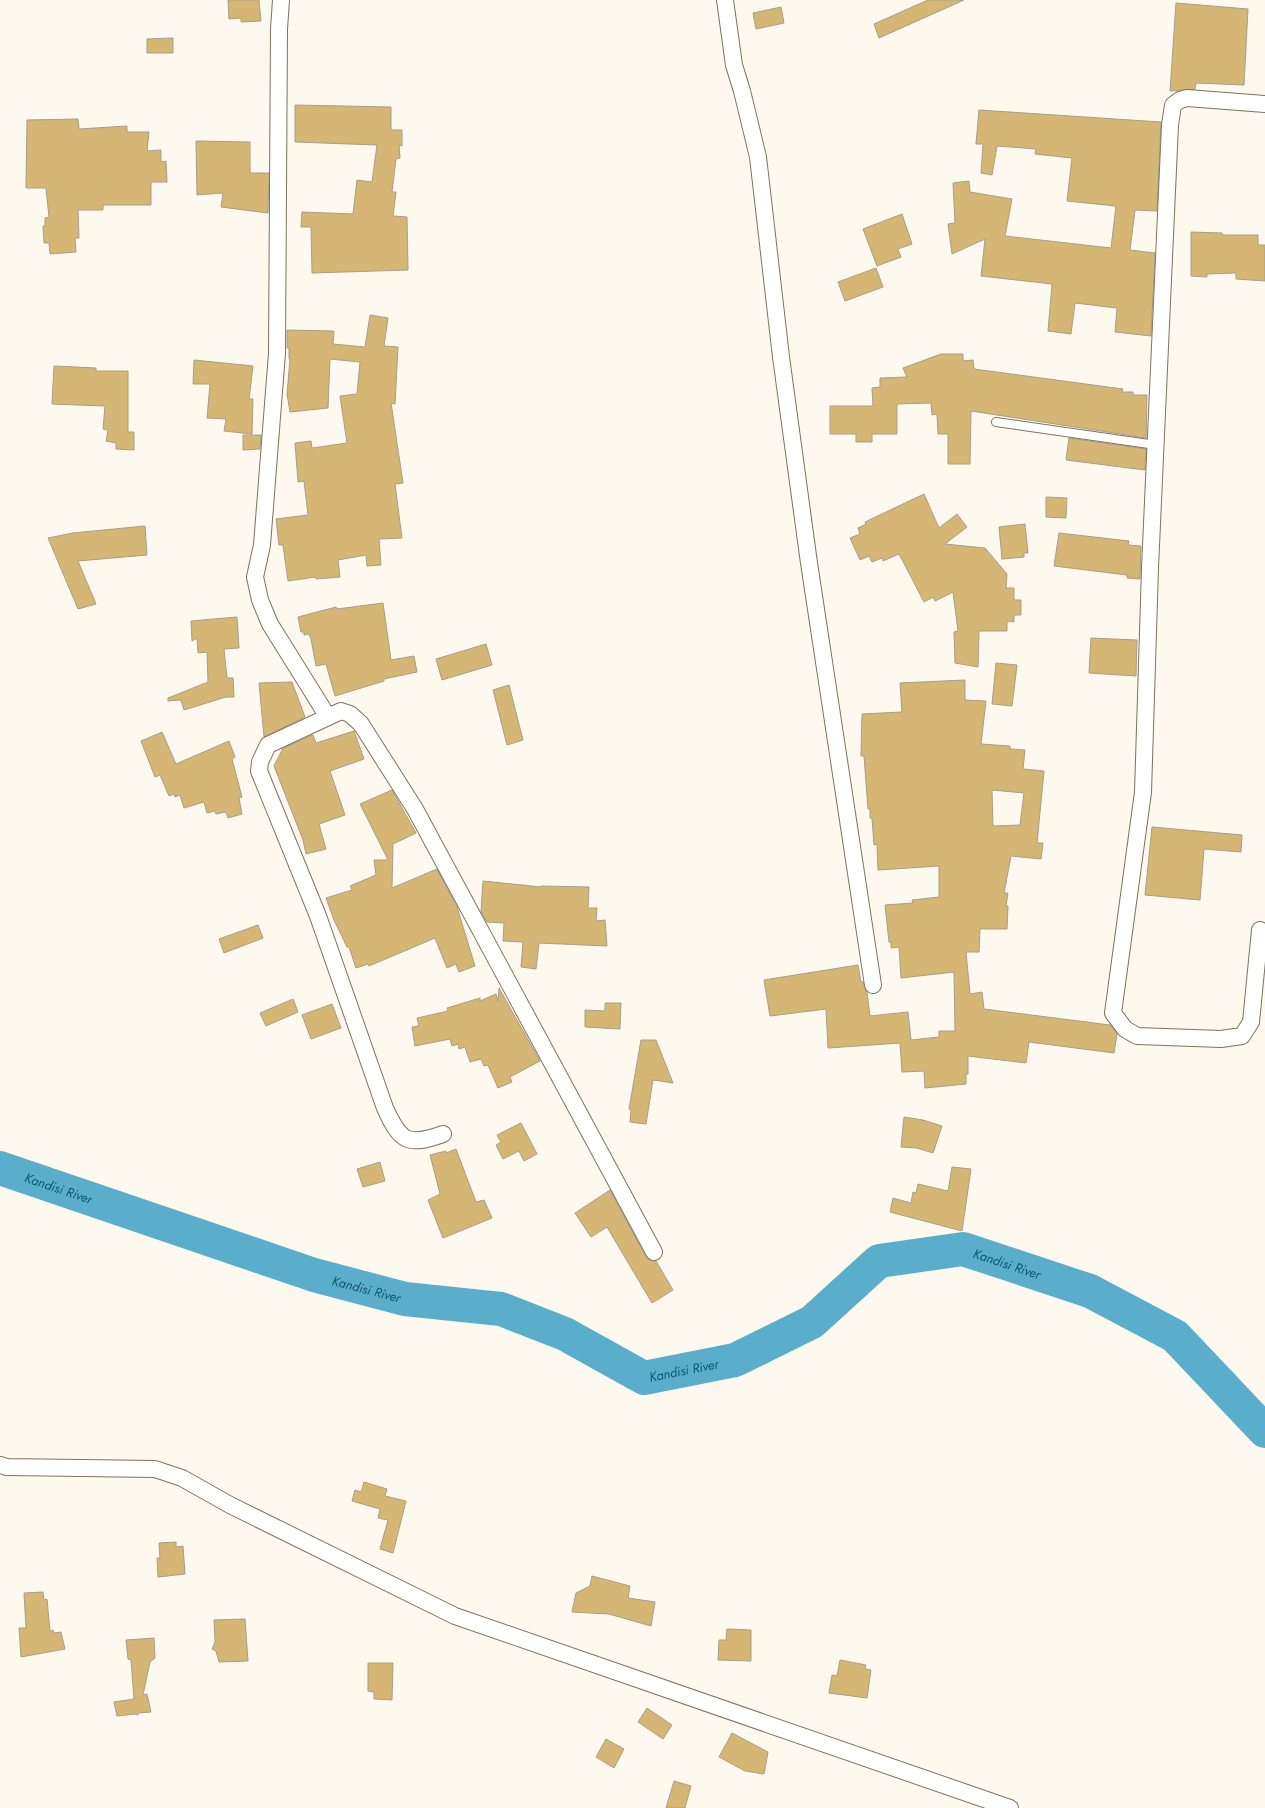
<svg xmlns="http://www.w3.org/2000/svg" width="1265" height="1808" font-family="Jost,sans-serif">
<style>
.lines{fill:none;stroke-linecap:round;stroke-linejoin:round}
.river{stroke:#5aaecc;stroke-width:34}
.building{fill:#d5b674;stroke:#a99e86;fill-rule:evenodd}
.service-casing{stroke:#7e735c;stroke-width:10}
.minor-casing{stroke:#7e735c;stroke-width:18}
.service{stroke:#fff;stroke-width:8}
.minor{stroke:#fff;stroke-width:16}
.labels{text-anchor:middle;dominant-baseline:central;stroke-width:3.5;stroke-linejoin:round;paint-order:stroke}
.water-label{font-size:13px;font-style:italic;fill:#10576c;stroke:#fff}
</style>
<rect width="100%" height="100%" fill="#fdf9ee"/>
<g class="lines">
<path class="river" id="s1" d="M0,1168L314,1275L405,1299L501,1309L565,1334L644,1378L735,1360L812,1322L879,1261L963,1249L1090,1291L1175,1336L1265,1431"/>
</g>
<g class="building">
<polygon points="228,0 259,0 261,21 241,22 241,18 229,19"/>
<polygon points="928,0 964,0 879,38 874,24"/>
<polygon points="1176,3 1248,9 1244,85 1196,83 1195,89 1170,91"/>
<polygon points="781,7 784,23 756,29 753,13"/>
<polygon points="173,38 173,53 147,53 147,39"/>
<polygon points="295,105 391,107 391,130 402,130 402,146 399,145 400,158 396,159 392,192 396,192 393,216 407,217 408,270 312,273 311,227 301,227 302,212 353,214 357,180 372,182 377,145 295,142"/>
<polygon points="979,110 1161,122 1157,211 1135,210 1130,250 1155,253 1151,336 1115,332 1117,308 1075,303 1071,334 1048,331 1052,284 981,276 985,239 952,254 948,224 955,223 953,183 969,181 970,192 1012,199 1005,236 1111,248 1116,206 1067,201 1072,158 1035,154 1036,149 997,146 992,175 981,173 983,144 976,144"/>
<polygon points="78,119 79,129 127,126 127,132 149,132 147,151 161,150 161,162 166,161 167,182 151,182 151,205 103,205 103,210 78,210 79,238 75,238 76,252 50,254 49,243 44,243 43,226 45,226 45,218 49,217 46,188 26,188 27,120"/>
<polygon points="196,141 250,142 250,173 269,173 268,213 221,207 223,193 197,195"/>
<polygon points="902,214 912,244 898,249 901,257 877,266 863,229"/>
<polygon points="1191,232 1222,233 1222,235 1258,235 1258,245 1265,245 1265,281 1236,279 1236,273 1207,274 1207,277 1191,276"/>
<polygon points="876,268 883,287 845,301 838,282"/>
<polygon points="370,315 388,318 384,346 398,347 395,404 391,403 403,483 395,484 402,538 379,539 381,565 367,566 366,555 338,560 340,577 316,579 316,577 288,581 283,545 279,545 276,519 308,515 304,481 298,482 295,443 311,441 312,448 347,443 340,396 357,394 360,362 330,359 328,408 290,412 287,394 290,359 289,359 289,348 287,348 287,330 334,331 333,344 365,347"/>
<polygon points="941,354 963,354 963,361 973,360 974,369 1123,389 1122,392 1133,392 1133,395 1147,395 1146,438 971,411 970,464 948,464 948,434 938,434 937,414 932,415 931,403 897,404 897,434 872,434 872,442 856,442 856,434 830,434 830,406 873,406 872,388 880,387 880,378 907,377 903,368"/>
<polygon points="194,360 253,366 249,399 253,399 252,434 224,431 226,419 207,418 210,384 193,384"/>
<polygon points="54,366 96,368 96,371 128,371 128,432 134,432 134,450 116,449 116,443 106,441 108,430 103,429 105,406 52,404"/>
<polygon points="243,435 261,435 260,449 243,450"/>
<polygon points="1069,438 1146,449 1145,470 1066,460"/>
<polygon points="924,494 939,528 957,514 967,527 945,544 985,548 1007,574 1006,588 1014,588 1014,600 1021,600 1021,615 1014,615 1014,622 1007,621 1007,631 979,631 978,667 955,663 954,632 958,631 953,592 935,601 933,597 924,602 899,554 883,561 882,558 872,562 869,556 860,560 850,538 860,534 858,528 866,524 865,522"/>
<polygon points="1046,497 1067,498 1066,518 1046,517"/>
<polygon points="1025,524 1028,553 1024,553 1024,557 1002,559 999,527"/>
<polygon points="145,526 147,555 78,561 96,604 78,609 48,538 73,533"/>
<polygon points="1059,533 1129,541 1128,545 1141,546 1140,579 1127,578 1127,575 1054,566"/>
<polygon points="383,603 391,660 414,656 417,672 384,679 384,681 335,696 326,664 316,666 311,639 309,634 304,635 304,632 301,632 298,617 336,607 337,609"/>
<polygon points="237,617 239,648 224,649 227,678 233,678 234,697 226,697 184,710 181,700 168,701 168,698 208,682 207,652 198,653 197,638 192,641 191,621"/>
<polygon points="1091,638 1137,640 1136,676 1089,673"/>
<polygon points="486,644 492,665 442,680 436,659"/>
<polygon points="996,663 1017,665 1012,706 992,704"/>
<path d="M965,680V700L986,701L981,744L1010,746V749L1025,750L1023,769L1044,771L1037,843H1043L1041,859L1011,856L1004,893H1008L1006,906H1008L1007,929H980L979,952H966L970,994L982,992L984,1009L1110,1025L1117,1034L1114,1053L1029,1042L1026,1063L968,1056V1074H966V1084L925,1088L924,1071L902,1072L900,1043L828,1048L826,1009L770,1016L764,980L858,965L861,982H863L867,992L870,1016L908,1012L911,1040L939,1037V1031H955L954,972L901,978L899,947L891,948V942H889L885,905L913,903L912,900L939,897V866L878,870L877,844L874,845L872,818H870V809H868L864,756H861L862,714L902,712L900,683ZM992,790L1024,793L1020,825L993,826Z"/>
<polygon points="292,682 305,717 264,737 259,683"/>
<polygon points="509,685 523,740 507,745 493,690"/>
<polygon points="354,731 364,759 330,771 345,815 319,824 326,849 306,854 303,840 274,766 283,748 313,735 316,743"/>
<polygon points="162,732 176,764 229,741 235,757 232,759 242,797 239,798 242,814 228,818 226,812 216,814 215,811 207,813 204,802 184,808 180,795 175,797 174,794 169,796 160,775 155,777 141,741"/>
<polygon points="392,790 416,833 393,844 392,888 437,869 457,907 475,966 459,972 456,964 447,968 435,938 369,966 368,964 356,968 349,947 347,947 334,920 326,898 352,890 350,886 376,875 374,860 388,860 360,804"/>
<polygon points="1152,827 1242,835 1241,852 1204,849 1200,900 1145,895"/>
<polygon points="483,881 541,887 541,886 589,887 588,908 597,908 596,921 605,920 607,946 539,943 536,969 521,967 523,942 503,941 504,923 487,922 481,912"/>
<polygon points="258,925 263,938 224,953 219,939"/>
<polygon points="499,988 540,1061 510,1077 512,1082 498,1088 488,1065 484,1066 481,1059 470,1062 465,1047 459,1049 458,1044 452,1046 450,1039 415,1046 412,1027 419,1026 417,1018 448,1011 447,1008 480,998 480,1001 496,994 498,1001"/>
<polygon points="293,999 298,1012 266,1026 260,1013"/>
<polygon points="605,1003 621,1003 620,1029 585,1027 585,1010 605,1011"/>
<polygon points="332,1004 341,1028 311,1039 302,1015"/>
<polygon points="641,1040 656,1040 673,1083 653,1080 646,1124 630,1122 631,1110 629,1109"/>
<polygon points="904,1117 923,1120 942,1126 933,1153 917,1148 901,1147"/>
<polygon points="521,1123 537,1154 524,1161 519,1151 503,1159 496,1145 501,1142 497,1135"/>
<polygon points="456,1149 476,1202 484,1200 492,1218 443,1238 428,1200 440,1194 430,1155 446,1151 446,1153"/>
<polygon points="380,1162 385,1181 363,1187 357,1169"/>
<polygon points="952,1167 971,1169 962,1231 890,1212 893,1198 911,1203 913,1192 916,1193 918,1184 948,1191"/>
<polygon points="610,1190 646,1257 649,1260 656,1261 673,1290 652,1303 607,1227 591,1237 575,1213"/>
<polygon points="364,1482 387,1489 385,1496 406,1501 393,1553 380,1549 388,1520 378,1518 380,1509 352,1501 355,1490 361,1492"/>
<polygon points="176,1542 176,1547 183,1546 185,1574 158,1577 157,1558 160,1558 159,1543"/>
<polygon points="592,1576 630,1586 628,1598 655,1602 651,1626 609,1614 572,1612 576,1593 590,1586"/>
<polygon points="43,1592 44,1600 47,1599 50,1631 53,1630 54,1633 61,1632 65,1649 21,1657 19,1628 26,1628 24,1593"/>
<polygon points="245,1619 248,1661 219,1662 216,1651 212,1649 215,1642 214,1620"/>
<polygon points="727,1629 751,1630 751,1661 718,1660 719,1640 726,1640"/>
<polygon points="154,1638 155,1658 150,1662 143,1695 147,1694 151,1712 138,1713 138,1715 135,1714 117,1716 114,1702 134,1699 131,1660 128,1659 126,1640"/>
<polygon points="840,1660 866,1665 865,1669 871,1670 867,1698 829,1693 832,1675 837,1676"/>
<polygon points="368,1663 393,1663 392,1700 374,1699 374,1692 368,1691"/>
<polygon points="647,1708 672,1725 663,1739 638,1722"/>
<polygon points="732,1733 768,1752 764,1774 745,1771 719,1757"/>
<polygon points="606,1739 624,1749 614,1768 596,1757"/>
<polygon points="674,1781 691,1786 685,1808 666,1808"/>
</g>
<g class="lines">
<defs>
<polyline id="service" points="996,422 1156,445"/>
<g id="minor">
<polyline points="281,0 279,29 277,353 262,545 255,577 260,600 270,624 328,717"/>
<polyline points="725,0 734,65 742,91 758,157 781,357 809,563 873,985"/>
<polyline points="1260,930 1251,1022 1242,1036 1221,1039 1137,1036 1125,1029 1113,1013 1143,792 1150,568 1170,125 1173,105 1180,100 1187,98 1265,104"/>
<path d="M443,1134C407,1147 400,1141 385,1108L318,916L259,771L260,762L268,745L341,711L350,714L361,724L415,809L654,1252"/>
<polyline points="0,1465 7,1467 155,1469 182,1478 230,1505 455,1616 1010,1808"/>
</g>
</defs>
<use href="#service" class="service-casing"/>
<use href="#minor" class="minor-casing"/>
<use href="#service" class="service"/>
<use href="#minor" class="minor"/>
</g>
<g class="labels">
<g class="water-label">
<text stroke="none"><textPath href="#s1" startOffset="62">Kandisi River</textPath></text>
<text stroke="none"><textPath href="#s1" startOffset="1082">Kandisi River</textPath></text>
<text stroke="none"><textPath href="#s1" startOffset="386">Kandisi River</textPath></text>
<text stroke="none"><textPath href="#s1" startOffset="722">Kandisi River</textPath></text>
</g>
</g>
</svg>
